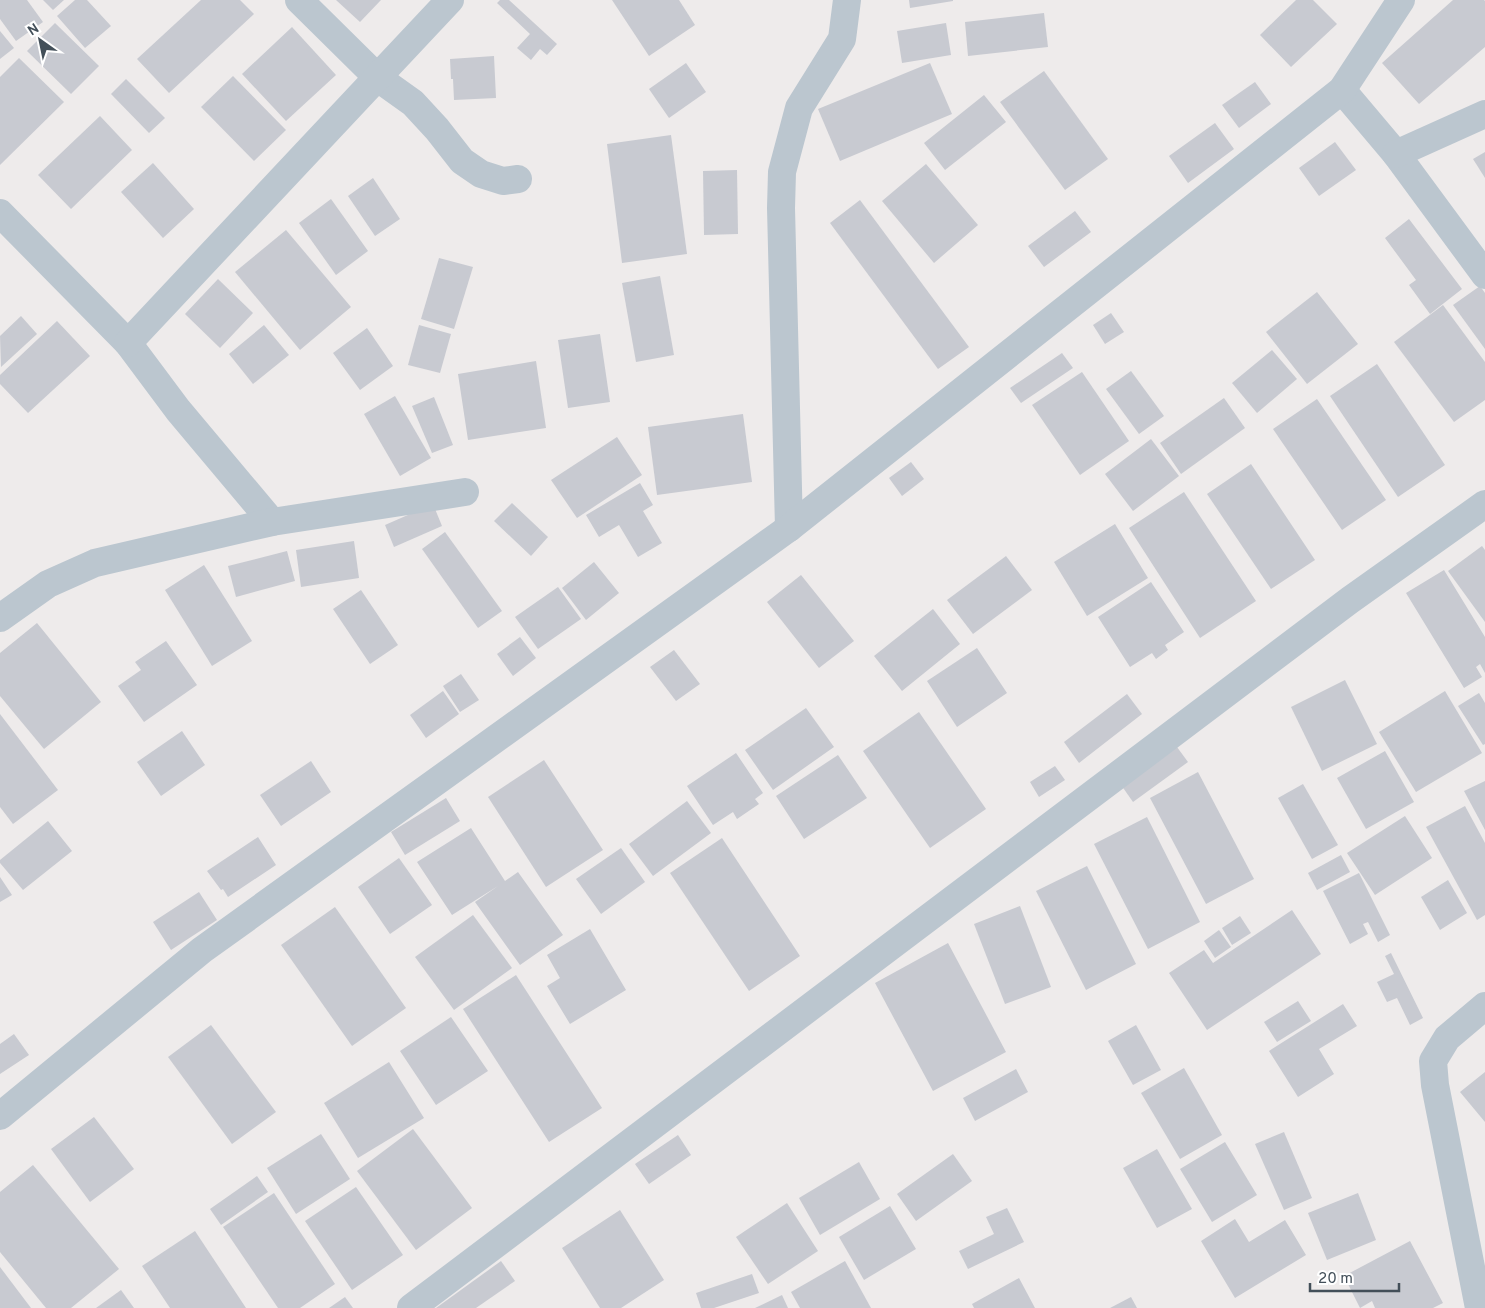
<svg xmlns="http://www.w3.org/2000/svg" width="1485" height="1308" font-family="Overpass,sans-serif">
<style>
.building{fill:#c8cad1}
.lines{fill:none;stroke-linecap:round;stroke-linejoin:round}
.minor{stroke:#bbc6cf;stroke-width:28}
</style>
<rect width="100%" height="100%" fill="#eeebeb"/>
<g class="building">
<polygon points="0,0 27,0 43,22 16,41 0,19"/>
<polygon points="43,0 64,0 53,10"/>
<polygon points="75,0 87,0 111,26 85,48 57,16"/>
<polygon points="201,0 240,0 254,14 169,93 137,59"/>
<polygon points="336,0 381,0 360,22"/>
<polygon points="500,0 509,0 557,44 547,55 540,49 531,60 517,48 530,34 497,3"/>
<polygon points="612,0 679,0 695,25 649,56"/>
<polygon points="909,0 953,0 953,1 910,8"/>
<polygon points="1296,0 1313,0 1337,24 1291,67 1260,35"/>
<polygon points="1453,0 1484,0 1485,1 1485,47 1419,104 1382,63"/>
<polygon points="1044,13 1048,47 968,56 965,22"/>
<polygon points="55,23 99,66 71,94 27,51"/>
<polygon points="946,23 951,55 902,63 897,31"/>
<polygon points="292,27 336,75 286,121 242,74"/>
<polygon points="0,31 14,48 0,59"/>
<polygon points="494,56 496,98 454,100 453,79 451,79 450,59"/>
<polygon points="19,58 64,102 0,165 0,77"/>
<polygon points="686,63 706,92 669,118 649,89"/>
<polygon points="930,63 952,114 840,161 818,109"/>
<polygon points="1044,71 1108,159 1065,190 1000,102"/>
<polygon points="233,76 286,130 254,161 201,107"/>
<polygon points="126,79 165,118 149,133 111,94"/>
<polygon points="1255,82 1271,104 1239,128 1222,105"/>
<polygon points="984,95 1006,122 945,170 924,143"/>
<polygon points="100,116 132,150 71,209 38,175"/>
<polygon points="1215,123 1234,149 1188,183 1169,156"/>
<polygon points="671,135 687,254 622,263 607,144"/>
<polygon points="1335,142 1356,170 1319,196 1299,168"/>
<polygon points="1485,152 1485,178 1473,159"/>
<polygon points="153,163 194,209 163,238 121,192"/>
<polygon points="926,164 978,225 934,263 882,201"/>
<polygon points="737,170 738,234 704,235 703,171"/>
<polygon points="373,178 400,219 375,236 348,196"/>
<polygon points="331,199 368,251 336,275 299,223"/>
<polygon points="860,200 969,347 938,369 830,223"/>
<polygon points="1075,211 1091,232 1044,267 1028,246"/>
<polygon points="1409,219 1462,289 1430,314 1409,285 1416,280 1385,238"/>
<polygon points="286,230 351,307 300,350 235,272"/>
<polygon points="439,258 473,267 454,329 421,319"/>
<polygon points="660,276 674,355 636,362 622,283"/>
<polygon points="218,279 253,313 220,348 185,314"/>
<polygon points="1480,286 1485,293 1485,349 1453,305"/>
<polygon points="1317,292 1358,344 1307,384 1266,332"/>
<polygon points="1443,305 1485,362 1485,400 1454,422 1394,342"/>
<polygon points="1111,313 1124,332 1105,344 1093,325"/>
<polygon points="21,316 37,334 1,367 0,336"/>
<polygon points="57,321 90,356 28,413 0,384 0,375"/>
<polygon points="264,325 289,355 253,384 229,354"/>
<polygon points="419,325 451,334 440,373 408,365"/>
<polygon points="367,328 393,366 360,390 333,353"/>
<polygon points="600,334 610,402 568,408 558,340"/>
<polygon points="1272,350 1297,379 1257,413 1232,383"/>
<polygon points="1062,353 1073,368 1021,403 1010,388"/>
<polygon points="536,361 546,428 468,440 458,374"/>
<polygon points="1377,364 1445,465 1398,497 1330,396"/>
<polygon points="1131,371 1164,416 1139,434 1106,389"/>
<polygon points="1082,372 1129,441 1080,475 1032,405"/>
<polygon points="395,396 431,458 400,476 364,414"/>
<polygon points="434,397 453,445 432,453 412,406"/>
<polygon points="1224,398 1245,428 1181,474 1160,443"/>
<polygon points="1317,399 1386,500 1342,530 1273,429"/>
<polygon points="743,414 752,482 657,495 648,427"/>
<polygon points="617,437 642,475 577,518 551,480"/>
<polygon points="1151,439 1179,476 1133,511 1105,474"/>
<polygon points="911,462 924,479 902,496 889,478"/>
<polygon points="1251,464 1315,560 1271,589 1207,494"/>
<polygon points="640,483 653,505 643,511 662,543 638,557 619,525 599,537 586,515"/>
<polygon points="1184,492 1256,601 1200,638 1129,528"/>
<polygon points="512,503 548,537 531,556 494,521"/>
<polygon points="433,504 442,526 394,547 385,525"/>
<polygon points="1115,524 1148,578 1087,616 1054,562"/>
<polygon points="445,532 502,611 478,628 422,549"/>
<polygon points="354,541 359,578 301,587 296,550"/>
<polygon points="1482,546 1485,550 1485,622 1448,571"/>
<polygon points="287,551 295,581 236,597 228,566"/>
<polygon points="1006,556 1032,590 973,634 947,600"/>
<polygon points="594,562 619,593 586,620 562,588"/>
<polygon points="204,565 252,641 212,666 165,590"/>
<polygon points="1444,570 1485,637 1485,673 1480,664 1476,667 1482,677 1464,688 1406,593"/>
<polygon points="801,575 854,641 819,668 767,602"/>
<polygon points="1151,582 1184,632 1165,645 1168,650 1156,659 1152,653 1130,667 1098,617"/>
<polygon points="558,587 581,619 538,649 515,617"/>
<polygon points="361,590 398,645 370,664 333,609"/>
<polygon points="933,609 960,644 902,691 874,656"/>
<polygon points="37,623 101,702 44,749 0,696 0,653"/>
<polygon points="520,637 536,658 513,676 497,654"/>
<polygon points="166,641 197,685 144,722 118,686 141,670 135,662"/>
<polygon points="977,648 1007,693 957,727 927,681"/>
<polygon points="674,650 700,684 676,701 650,667"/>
<polygon points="461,674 479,700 460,712 443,686"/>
<polygon points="1345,680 1377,744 1322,771 1291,707"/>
<polygon points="443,691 459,714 426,738 410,715"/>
<polygon points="1445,691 1482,753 1416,792 1379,732"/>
<polygon points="1479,693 1485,703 1485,744 1483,745 1458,706"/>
<polygon points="1127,694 1142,714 1079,763 1064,742"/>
<polygon points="806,708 834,747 773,790 745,750"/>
<polygon points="919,712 986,809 930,848 863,751"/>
<polygon points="0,714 58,790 13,824 0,807"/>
<polygon points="182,731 205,765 161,796 137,762"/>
<polygon points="1174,743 1188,762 1133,802 1119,782"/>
<polygon points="1385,751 1414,802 1366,829 1337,778"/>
<polygon points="736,753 763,793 755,799 759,804 737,819 733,812 713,825 687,786"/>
<polygon points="838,755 867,798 804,839 776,796"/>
<polygon points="544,760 603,850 546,887 488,797"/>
<polygon points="311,761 331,792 281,826 260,795"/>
<polygon points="1055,766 1065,780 1039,797 1030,782"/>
<polygon points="1198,772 1254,879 1206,904 1150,798"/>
<polygon points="1485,781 1485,830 1464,791"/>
<polygon points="1303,784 1338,845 1312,859 1278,798"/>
<polygon points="446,798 460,821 405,855 391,832"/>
<polygon points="687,801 711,833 653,876 629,844"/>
<polygon points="1465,806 1485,843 1485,915 1477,920 1426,827"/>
<polygon points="1405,816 1432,858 1375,895 1347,853"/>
<polygon points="1147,817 1200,922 1148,949 1094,844"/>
<polygon points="48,821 72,851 23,890 0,863 0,860"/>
<polygon points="471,828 505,881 518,872 563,935 520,965 475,902 498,886 452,915 417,862"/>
<polygon points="258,837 276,865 228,897 223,889 221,890 207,871"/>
<polygon points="722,838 800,956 749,991 670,873"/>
<polygon points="621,848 645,882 601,914 576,879"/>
<polygon points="1341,855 1350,872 1317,890 1308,873"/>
<polygon points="399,858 432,905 390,934 358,887"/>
<polygon points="1087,866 1136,964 1086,990 1036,891"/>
<polygon points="1359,873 1390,935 1378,942 1368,922 1363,924 1368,934 1350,944 1323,891"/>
<polygon points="0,877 12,895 0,902"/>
<polygon points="1448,880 1467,913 1440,930 1421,897"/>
<polygon points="199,892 217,920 171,950 153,922"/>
<polygon points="1020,906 1051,987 1005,1004 974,924"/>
<polygon points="335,907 406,1008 352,1046 281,945"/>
<polygon points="1292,910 1321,954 1207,1030 1169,973 1204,950 1213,963"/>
<polygon points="473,915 512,968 454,1010 415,957"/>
<polygon points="1240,916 1251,933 1232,945 1222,928"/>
<polygon points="590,929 626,990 570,1024 547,986 560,978 547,955"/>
<polygon points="1219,930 1231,947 1215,958 1204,941"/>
<polygon points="948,943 1006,1052 933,1091 875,983"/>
<polygon points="1391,953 1423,1018 1410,1025 1397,998 1387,1002 1377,982 1394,974 1385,956"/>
<polygon points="516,975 602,1108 549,1142 463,1009"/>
<polygon points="1298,1001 1311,1021 1277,1042 1264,1022"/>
<polygon points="1343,1004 1357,1026 1319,1049 1334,1074 1298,1097 1269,1051"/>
<polygon points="451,1017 488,1071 436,1105 400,1051"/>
<polygon points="211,1025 276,1112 232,1144 168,1057"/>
<polygon points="1136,1025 1161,1070 1133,1085 1108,1041"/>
<polygon points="14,1034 29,1055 0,1074 0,1044"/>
<polygon points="389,1062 424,1118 358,1158 324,1103"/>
<polygon points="1184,1068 1222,1135 1180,1159 1141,1093"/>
<polygon points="1016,1069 1028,1092 975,1121 963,1098"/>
<polygon points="1485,1072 1485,1122 1460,1092"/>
<polygon points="94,1117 134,1169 90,1202 51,1149"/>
<polygon points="413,1129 472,1208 416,1250 357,1171"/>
<polygon points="1284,1132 1312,1198 1284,1210 1255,1144"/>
<polygon points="321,1134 350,1179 296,1214 267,1168"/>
<polygon points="678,1135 691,1155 649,1184 635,1164"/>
<polygon points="1225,1142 1257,1195 1212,1222 1180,1169"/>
<polygon points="1157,1149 1192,1209 1157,1228 1123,1168"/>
<polygon points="953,1154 972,1181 916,1221 897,1194"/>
<polygon points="859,1162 880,1199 820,1235 799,1198"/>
<polygon points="33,1165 119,1269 71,1308 46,1308 0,1252 0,1192"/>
<polygon points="257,1176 268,1192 221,1225 210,1209"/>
<polygon points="356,1187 403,1255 352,1290 305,1221"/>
<polygon points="274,1193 335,1284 300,1308 278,1308 223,1227"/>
<polygon points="1358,1193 1376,1240 1327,1260 1308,1213"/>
<polygon points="787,1203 818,1251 768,1284 736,1237"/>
<polygon points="890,1206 916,1249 864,1280 839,1237"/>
<polygon points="1007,1208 1024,1242 968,1269 959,1251 994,1234 986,1217"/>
<polygon points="620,1210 664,1280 621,1308 600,1308 562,1248"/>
<polygon points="1235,1219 1249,1242 1285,1220 1306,1255 1235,1298 1201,1241"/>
<polygon points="195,1231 246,1308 170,1308 142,1266"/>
<polygon points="1410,1241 1443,1303 1433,1308 1375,1308 1372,1301 1360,1308 1344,1276"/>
<polygon points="501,1261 515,1281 476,1308 436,1308"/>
<polygon points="845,1261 871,1308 800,1308 791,1292"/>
<polygon points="0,1267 31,1308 0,1308"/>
<polygon points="752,1274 759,1293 714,1308 701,1308 696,1293"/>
<polygon points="1019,1278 1035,1308 974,1308 972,1304"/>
<polygon points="121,1290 134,1308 96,1308"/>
<polygon points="782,1295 788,1308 755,1308"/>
<polygon points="345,1297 353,1308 329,1308"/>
<polygon points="1131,1297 1137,1308 1110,1308"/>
</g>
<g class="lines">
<g class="minor">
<polyline points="299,0 378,78 413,103 437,129 462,161 481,174 503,181 518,179"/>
<polyline points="1342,90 1396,154 1485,275"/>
<polyline points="1396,154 1485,114"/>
<polyline points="0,213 128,343 178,410 272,522"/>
<polyline points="128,343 450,0"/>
<polyline points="789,528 781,208 782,172 799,108 842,39 847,0"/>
<polyline points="0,618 48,584 95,563 272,522 465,492"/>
<polyline points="0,1116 202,950 789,528 1342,90 1401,0"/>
<polyline points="411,1308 1350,600 1485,504"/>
<polyline points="1479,1308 1435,1085 1433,1061 1447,1038 1485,1006"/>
</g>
</g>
<g transform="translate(40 40) rotate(327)" stroke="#ffffff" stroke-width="4" paint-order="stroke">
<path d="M0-4L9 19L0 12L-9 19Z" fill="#434f59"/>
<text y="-8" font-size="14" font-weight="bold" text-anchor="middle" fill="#434f59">N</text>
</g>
<path d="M1310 1283v8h89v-8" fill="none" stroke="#434f59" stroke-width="2.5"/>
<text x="1318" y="1283" font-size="15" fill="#434f59" stroke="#ffffff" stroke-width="4" paint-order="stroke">20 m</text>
</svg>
